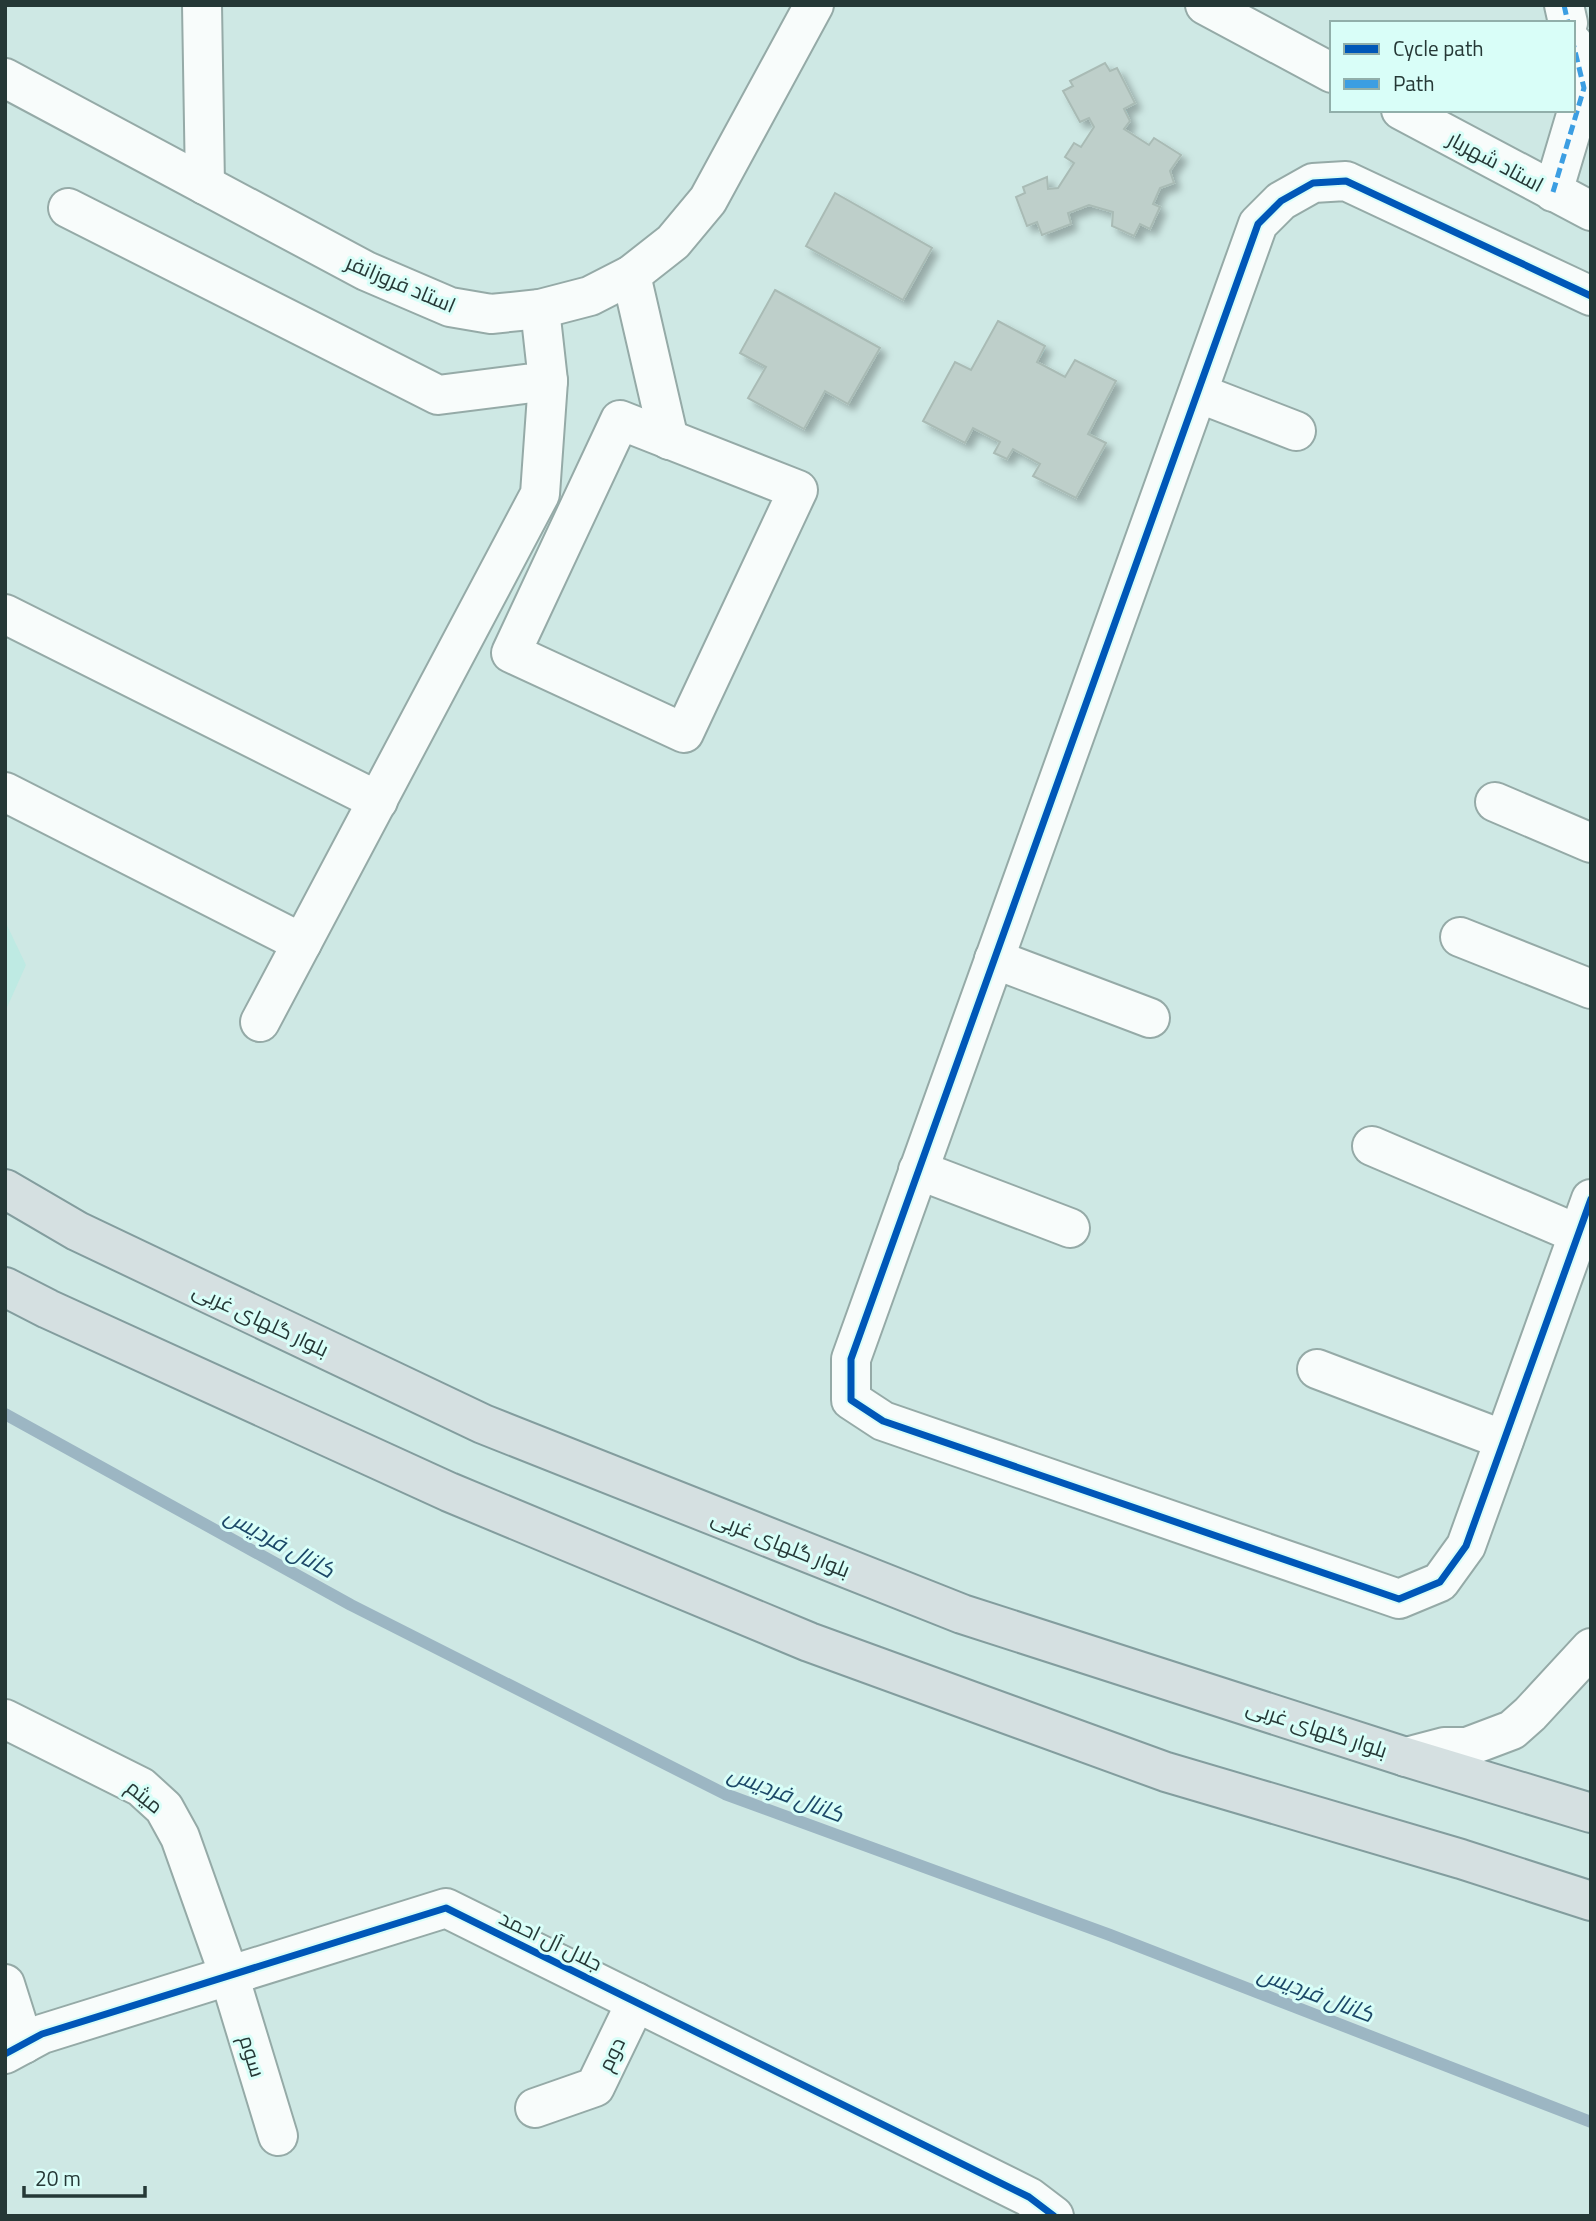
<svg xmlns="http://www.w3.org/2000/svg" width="1596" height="2221" font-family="'Titillium Web',Cairo,sans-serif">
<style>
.built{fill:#beeae3}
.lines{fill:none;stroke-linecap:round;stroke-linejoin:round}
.stream{stroke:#9cb6c3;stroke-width:12}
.building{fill:#becfca;stroke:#a9bbb5;stroke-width:2;filter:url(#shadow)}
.minor-casing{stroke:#95aaa7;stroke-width:42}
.major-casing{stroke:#839d9e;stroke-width:42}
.minor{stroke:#f8fcfb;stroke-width:38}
.major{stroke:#d5e0e1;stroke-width:38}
.quiet{stroke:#3c9ee2;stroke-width:5;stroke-dasharray:10 5;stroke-linecap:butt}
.cycleway-casing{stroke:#d9fef8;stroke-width:11}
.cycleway{stroke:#0057b8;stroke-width:7}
.labels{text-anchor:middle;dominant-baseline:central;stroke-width:6;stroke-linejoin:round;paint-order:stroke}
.street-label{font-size:21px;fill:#253836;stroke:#d9fef8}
.water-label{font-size:23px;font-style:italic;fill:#1c4868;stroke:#d9fef8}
</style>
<defs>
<filter id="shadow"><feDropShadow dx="6" dy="6" stdDeviation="3.5" flood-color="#0004"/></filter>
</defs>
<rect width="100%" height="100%" fill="#cee8e4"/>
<polygon class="built" points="5,921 26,965 5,1012"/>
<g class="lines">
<polyline class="stream" points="5,1414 351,1605 725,1794 1110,1935 1591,2122"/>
</g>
<g class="building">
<polygon points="1105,63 1110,71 1117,68 1135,103 1124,109 1130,121 1124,129 1149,145 1154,138 1181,155 1170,171 1174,183 1160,188 1153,204 1160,207 1150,229 1140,224 1134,236 1112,226 1113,212 1089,205 1068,213 1071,224 1042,235 1037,222 1027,226 1016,197 1025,193 1023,187 1047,177 1048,189 1058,188 1074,163 1065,157 1074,143 1081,147 1094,127 1089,118 1080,122 1063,91 1073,86 1070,81"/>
<polygon points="835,193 932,248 903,300 806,246"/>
<polygon points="775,290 880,348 848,404 825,391 804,429 748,398 766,367 740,353"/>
<polygon points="998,321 1045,346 1037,362 1065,377 1075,360 1116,381 1088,434 1106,443 1076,498 1033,476 1040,464 1013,449 1007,459 994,453 1000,442 973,428 965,443 923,421 955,362 971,370"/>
</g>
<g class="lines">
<defs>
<g id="minor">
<polyline points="202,5 205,185"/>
<polyline points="1205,5 1332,73"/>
<polyline points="1564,5 1568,23"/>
<polyline points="5,78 366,271 450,307 491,314 540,309 590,296 631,275 673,242 708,200 814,5"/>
<polyline points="1401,110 1591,211"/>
<polyline points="1553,192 1584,88 1573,43"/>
<polyline points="68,208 438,395 548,381 540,309"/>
<polyline points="631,275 669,440"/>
<polyline points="1591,296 1346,181 1313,183 1281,201 1258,224 851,1359 851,1400 883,1421 1399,1599 1440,1582 1466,1546 1591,1199"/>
<polyline points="1198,393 1296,431"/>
<polygon points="620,420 798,490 684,733 511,653"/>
<polyline points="5,614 378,801"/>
<polyline points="5,792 302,943"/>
<polyline points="1495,802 1591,843"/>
<polyline points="1460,937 1591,989"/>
<polyline points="994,959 1150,1018"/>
<polyline points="260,1022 540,494 548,381"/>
<polyline points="1372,1146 1578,1234"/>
<polyline points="918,1170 1070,1228"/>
<polyline points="1317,1369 1504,1440"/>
<polyline points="5,1719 141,1787 164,1808 180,1837 229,1975 278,2136"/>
<polyline points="1406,1757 1444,1747 1467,1747 1512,1730 1530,1714 1591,1648"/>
<polyline points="5,1984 24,2044"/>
<polyline points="5,2054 42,2034 446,1908 1029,2197 1054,2216"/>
<polyline points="535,2108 595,2087 636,2002"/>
</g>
<g id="major">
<polyline points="5,1189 77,1231 483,1424 962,1614 1406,1757 1591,1813"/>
<polyline points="5,1287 48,1309 449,1492 809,1642 1166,1772 1461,1859 1591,1901"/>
</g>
</defs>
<use href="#minor" class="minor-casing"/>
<use href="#major" class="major-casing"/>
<use href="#minor" class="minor"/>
<use href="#major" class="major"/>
<g class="quiet">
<polyline points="1564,5 1568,23"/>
<polyline points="1553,192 1584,88 1573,43"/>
</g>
<defs>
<g id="cycleway">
<polyline points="1591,296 1346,181 1313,183 1281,201 1258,224 851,1359 851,1400 883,1421 1399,1599 1440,1582 1466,1546 1591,1199"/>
<polyline points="5,2054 42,2034 446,1908 1029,2197 1054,2216"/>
</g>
</defs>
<use href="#cycleway" class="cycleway-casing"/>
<use href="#cycleway" class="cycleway"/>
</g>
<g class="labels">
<g class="street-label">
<text transform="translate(1496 161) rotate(28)">استاد شهریار</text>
<text transform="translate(401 283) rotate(23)">استاد فروزانفر</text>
<text transform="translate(261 1319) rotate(25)">بلوار گلهای غربی</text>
<text transform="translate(781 1543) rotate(22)">بلوار گلهای غربی</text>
<text transform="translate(1317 1728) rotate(18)">بلوار گلهای غربی</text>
<text transform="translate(145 1796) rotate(39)">میثم</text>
<text transform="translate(551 1940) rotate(26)">جلال آل احمد</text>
<text transform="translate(611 2054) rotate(-64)">دوم</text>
<text transform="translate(253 2056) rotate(73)">سوم</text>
</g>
<g class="water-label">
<text transform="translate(280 1542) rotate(29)">کانال فردیس</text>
<text transform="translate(786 1793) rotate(21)">کانال فردیس</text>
<text transform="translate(1316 1993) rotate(21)">کانال فردیس</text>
</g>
</g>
<rect width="1596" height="2221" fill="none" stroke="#253836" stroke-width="14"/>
<rect x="1330" y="21" width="245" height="91" fill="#d9fef8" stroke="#91afaa" stroke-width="2"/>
<rect x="1344" y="44" width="35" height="10" fill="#0057b8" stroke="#91afaa" stroke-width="2"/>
<text x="1393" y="56" font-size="21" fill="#253836">Cycle path</text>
<rect x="1344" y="79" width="35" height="10" fill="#3c9ee2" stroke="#91afaa" stroke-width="2"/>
<text x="1393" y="91" font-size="21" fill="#253836">Path</text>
<path d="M24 2186v10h121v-10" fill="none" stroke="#253836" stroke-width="3.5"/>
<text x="35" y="2186" font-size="21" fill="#253836" stroke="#d9fef8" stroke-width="5" paint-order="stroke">20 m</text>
</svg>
